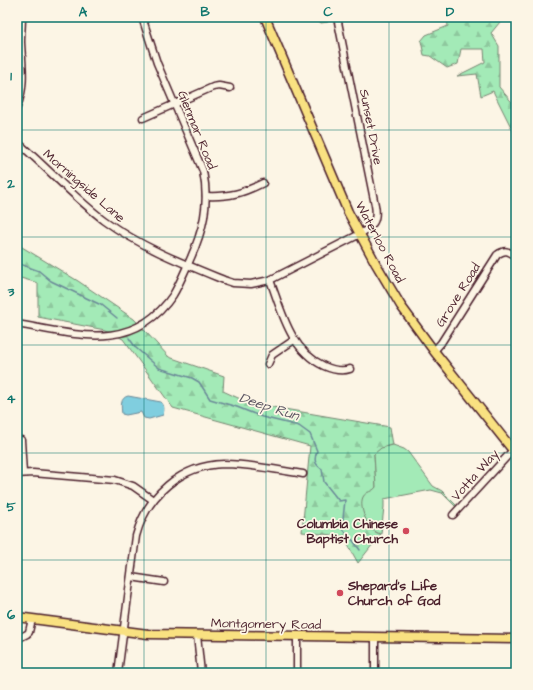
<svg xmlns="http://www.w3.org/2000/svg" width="533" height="690" font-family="'Architects Daughter',sans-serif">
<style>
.grass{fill:url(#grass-tufts);stroke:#768471}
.forest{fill:url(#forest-firs);stroke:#768471}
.park{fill:#a3eab7;stroke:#768471}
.water{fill:#80cedf;stroke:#6a8897}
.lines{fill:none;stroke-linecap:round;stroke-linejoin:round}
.stream{stroke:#6a8897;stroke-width:1.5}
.minor-casing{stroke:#4a1f2b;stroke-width:9}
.major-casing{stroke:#4a1f2b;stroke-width:11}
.minor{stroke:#fcf5e5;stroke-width:6}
.major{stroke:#f9e181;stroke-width:8}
.grid{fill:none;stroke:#0f766e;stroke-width:1;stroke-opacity:0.55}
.poi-dot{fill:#d1495b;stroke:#fcf5e5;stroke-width:1.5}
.labels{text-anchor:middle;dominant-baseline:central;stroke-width:3.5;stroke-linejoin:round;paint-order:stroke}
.street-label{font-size:13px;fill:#4a1f2b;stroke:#fcf5e5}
.poi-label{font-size:13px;font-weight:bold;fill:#4a1f2b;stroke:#fcf5e5;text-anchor:end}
.water-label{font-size:14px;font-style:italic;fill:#5a5461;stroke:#fcf5e5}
.neatline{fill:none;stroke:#0f766e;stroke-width:1.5}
.grid-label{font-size:13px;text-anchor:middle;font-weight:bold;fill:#0f766e}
</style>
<defs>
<pattern id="grass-tufts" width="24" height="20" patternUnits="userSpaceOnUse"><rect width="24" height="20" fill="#a3eab7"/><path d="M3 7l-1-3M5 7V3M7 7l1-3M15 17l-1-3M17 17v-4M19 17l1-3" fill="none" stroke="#8ec89e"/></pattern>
<pattern id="forest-firs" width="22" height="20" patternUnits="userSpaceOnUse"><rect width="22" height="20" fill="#a3eab7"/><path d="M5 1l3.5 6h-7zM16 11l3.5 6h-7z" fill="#8ec89e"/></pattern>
</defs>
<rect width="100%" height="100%" fill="#fcf5e5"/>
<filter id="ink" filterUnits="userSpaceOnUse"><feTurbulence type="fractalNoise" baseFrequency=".025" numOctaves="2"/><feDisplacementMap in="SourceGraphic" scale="8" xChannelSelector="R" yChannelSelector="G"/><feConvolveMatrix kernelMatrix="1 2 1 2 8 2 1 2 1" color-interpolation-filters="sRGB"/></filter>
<g filter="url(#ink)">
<polygon class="grass" points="300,17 325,17 328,22 321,23 316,19 304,20"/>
<g class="forest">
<polygon points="404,17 516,17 516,18 500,22 491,33 499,46 499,87 516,107 516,137 493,91 481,96 477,74 457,76 485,62 484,49 461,49 458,64 447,68 430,56 424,55 421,41 426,35 448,26 447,18"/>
<path d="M17,244L78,281L134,319L169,357L224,376L223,391L249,403L390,427L393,445L387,446L374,454L376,487C373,492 367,493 363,498C363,511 366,532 381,534L358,563L343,536L302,532L310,446L173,408L123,339L105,330L38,317V283L17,277Z"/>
</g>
<path class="park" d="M393,445L404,449L408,452L433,486L442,491L457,506H455L442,493L431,490L384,499V507L381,534C369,532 358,508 363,497C366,491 373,492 376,487L374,454L381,448Z"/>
<path class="water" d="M128,396L161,402C165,406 164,410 163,415L149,419L144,418L141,412L126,415L122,414C121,406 120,398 128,396Z"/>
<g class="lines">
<g class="stream">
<polyline points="17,263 39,271 51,281 101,305 117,318"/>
<path d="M129,338L136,348L159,368L192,378L199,382L210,399L237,407L262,417L299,426L310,434L317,451C314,459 314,464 322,469L324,482L339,501L345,500L342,528L351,538L360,550"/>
</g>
<defs>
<g id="minor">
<path d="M17,107C26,85 22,65 21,42C21,34 22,25 22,17"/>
<polyline points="143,118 213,87 219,86 230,88"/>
<path d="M17,142C47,167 73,197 104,220C141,247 182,263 224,280L233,283L251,284L270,280L360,234C373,226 378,221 375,205L337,17"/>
<path d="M206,196C230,197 243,193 263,183"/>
<path d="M270,280C282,312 290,350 324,366C333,370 341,372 350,369"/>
<path d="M17,324C75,334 133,354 173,295C179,285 184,273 189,262C203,231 210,205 203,171L157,63L142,17"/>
<path d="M434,351L441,343L497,255C505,249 508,251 516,256"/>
<polyline points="268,364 272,355 294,340"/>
<polyline points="21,440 23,473"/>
<polyline points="17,474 33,473 115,480 133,486 153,500"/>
<polyline points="453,515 513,450"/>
<polyline points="131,577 164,582"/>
<polyline points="197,635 201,673"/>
<polyline points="375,637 375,673"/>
<polyline points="17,639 27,634 29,632 32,619"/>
<path d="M118,673L136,536C147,495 181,465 224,464C250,464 277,470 303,474"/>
<polyline points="297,673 297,636"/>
</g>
<g id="major">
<polyline points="265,17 348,212 376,264 401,306 434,351 516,454"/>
<polyline points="17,617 148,634 516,639"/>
</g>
</defs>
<use href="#minor" class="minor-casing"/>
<use href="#major" class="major-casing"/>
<use href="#minor" class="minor"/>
<use href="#major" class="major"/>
</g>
</g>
<path class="grid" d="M144,17V673M266,17V673M389,17V673M17,130H516M17,237H516M17,345H516M17,453H516M17,560H516"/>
<g class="poi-dot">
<circle cx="406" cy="531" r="4"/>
<circle cx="340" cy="593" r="4"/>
</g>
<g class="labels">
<g class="street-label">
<text transform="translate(371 127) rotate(79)">Sunset Drive</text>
<text transform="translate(197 130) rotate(68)">Glenmar Road</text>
<text transform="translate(84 186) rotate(41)">Morningside Lane</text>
<text transform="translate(380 242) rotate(62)">Waterloo Road</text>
<text transform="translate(458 295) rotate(-58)">Grove Road</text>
<text transform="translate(475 475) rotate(-48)">Votta Way</text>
<text transform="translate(266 624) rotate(1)">Montgomery Road</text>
</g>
<g class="poi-label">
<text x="398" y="524">Columbia Chinese<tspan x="398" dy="15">Baptist Church</tspan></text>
<text x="348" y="586" text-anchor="start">Shepard's Life<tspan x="348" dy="15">Church of God</tspan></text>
</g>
<g class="water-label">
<text transform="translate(269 407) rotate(18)">Deep Run</text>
</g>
</g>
<rect width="533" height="690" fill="none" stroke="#fcf5e5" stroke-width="44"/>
<rect x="22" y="22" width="489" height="646" class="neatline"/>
<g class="grid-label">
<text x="83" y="16">A</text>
<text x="205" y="16">B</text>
<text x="328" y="16">C</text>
<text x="450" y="16">D</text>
<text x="11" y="80">1</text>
<text x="11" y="188">2</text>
<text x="11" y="296">3</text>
<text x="11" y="403">4</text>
<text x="11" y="511">5</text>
<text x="11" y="619">6</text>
</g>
</svg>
